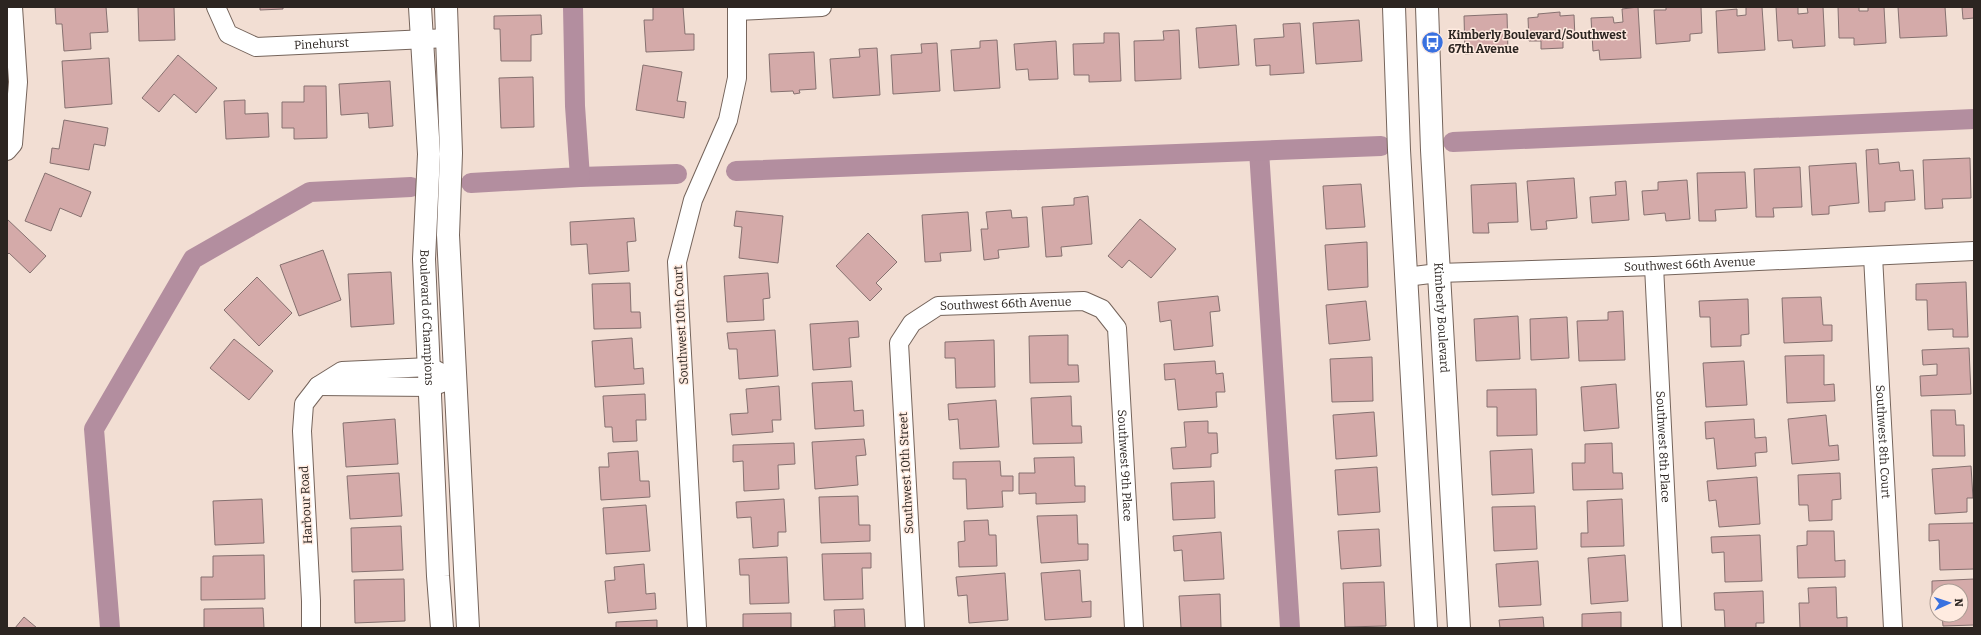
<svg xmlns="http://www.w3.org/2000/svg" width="1981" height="635" font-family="Bitter,serif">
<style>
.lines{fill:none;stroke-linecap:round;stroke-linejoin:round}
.canal{stroke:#b38e9f;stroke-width:20}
.building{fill:#d4aaa9;stroke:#867170}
.street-casing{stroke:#75645b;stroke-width:20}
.secondary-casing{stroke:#75645b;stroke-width:24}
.street{stroke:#fff;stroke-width:18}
.secondary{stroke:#fff;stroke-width:22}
.labels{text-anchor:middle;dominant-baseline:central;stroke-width:3;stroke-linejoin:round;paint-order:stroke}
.poi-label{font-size:12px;font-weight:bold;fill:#2c2521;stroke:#ffebe0;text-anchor:start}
.street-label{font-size:12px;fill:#2c2521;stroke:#ffebe0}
</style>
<rect width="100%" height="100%" fill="#f2ded3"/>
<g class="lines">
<g class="canal">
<polyline points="1453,142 1974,119"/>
<polyline points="1259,151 1290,628"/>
<polyline points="736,171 1381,146"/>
<polyline points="580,177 677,174"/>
<polyline points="471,183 580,177 575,106 573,7"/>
<polyline points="110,628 94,429 193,259 310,192 411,187"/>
</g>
</g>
<g class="building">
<polygon points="55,7 106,7 108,32 90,33 91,49 64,51 62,24 56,24"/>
<polygon points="138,7 174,7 175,40 139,41"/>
<polygon points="260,7 283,7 283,9 260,10"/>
<polygon points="653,7 683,7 685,34 694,34 694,50 646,52 644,20 653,20"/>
<polygon points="1638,7 1641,58 1600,60 1599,50 1593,51 1591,18 1613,17 1614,23 1623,22 1622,9"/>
<polygon points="1666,7 1701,7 1702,33 1690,34 1690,41 1656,44 1654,10 1666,10"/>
<polygon points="1746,7 1762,7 1765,50 1718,53 1716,11 1737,9 1737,16 1746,15"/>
<polygon points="1776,7 1798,7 1798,14 1808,13 1807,7 1823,7 1825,46 1793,48 1792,40 1778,41"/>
<polygon points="1838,7 1859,7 1859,11 1868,11 1868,7 1884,7 1886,43 1854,45 1854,38 1839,38"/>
<polygon points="1898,7 1945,7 1947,36 1900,38"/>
<polygon points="1962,7 1974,7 1974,18 1963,19"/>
<polygon points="1560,12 1560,16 1574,15 1575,38 1563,39 1563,48 1541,49 1541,41 1529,41 1528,18 1538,17 1538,14"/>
<polygon points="1507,14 1508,52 1465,54 1464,16"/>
<polygon points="541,15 542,34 531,35 531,61 501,61 500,29 494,29 494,16"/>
<polygon points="1359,20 1362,61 1316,64 1313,23"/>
<polygon points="1300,23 1304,73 1270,75 1270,65 1256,66 1254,39 1284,37 1283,24"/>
<polygon points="1236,25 1239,65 1199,68 1196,28"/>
<polygon points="1179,30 1181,79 1135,81 1134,41 1164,40 1163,31"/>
<polygon points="1104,33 1119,33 1121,81 1089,82 1089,75 1074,75 1073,44 1104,43"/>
<polygon points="997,40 1000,88 954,91 951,50 980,48 980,41"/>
<polygon points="1056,41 1058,79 1029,80 1028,69 1016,70 1014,44"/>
<polygon points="937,43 940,91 893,94 891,55 922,53 921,44"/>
<polygon points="877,48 880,95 833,98 830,59 860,57 859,49"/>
<polygon points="814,52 816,89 799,90 800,93 794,94 793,91 771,92 769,54"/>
<polygon points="178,55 217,88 196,113 174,94 159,112 142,98"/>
<polygon points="109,58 112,104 65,108 62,61"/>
<polygon points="643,65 682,72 677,101 686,102 684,118 636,110"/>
<polygon points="533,77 534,127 501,128 499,78"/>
<polygon points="390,81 393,126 369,128 368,113 341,115 339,84"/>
<polygon points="304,86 326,86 327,138 294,139 294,128 282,128 282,102 304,102"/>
<polygon points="245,100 245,114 268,113 269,137 226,139 224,101"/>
<polygon points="64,120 108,128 105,146 94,144 89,170 50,163 52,148 59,149"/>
<polygon points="1878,149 1879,164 1899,162 1900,171 1913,170 1915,200 1885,202 1885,211 1869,212 1866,150"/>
<polygon points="1970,158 1971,198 1942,199 1943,208 1925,209 1923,160"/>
<polygon points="1856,163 1859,203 1829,206 1829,214 1812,215 1809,166"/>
<polygon points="1800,167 1802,207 1773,208 1774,217 1756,217 1754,169"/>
<polygon points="1745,172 1747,208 1715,210 1716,221 1699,221 1697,173"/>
<polygon points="45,173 91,192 81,217 60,208 51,231 25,221"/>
<polygon points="1574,178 1577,218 1546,221 1547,229 1531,230 1527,181"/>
<polygon points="1687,180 1690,219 1666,221 1665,213 1644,215 1642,191 1658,190 1658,182"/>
<polygon points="1626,181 1629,220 1592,223 1590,197 1616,195 1615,182"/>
<polygon points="1516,183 1518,222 1488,223 1489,233 1473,233 1471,185"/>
<polygon points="1361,184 1365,227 1326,229 1323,186"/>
<polygon points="1088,196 1092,244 1061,247 1062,256 1046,257 1042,207 1074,205 1074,198"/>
<polygon points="1011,210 1012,218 1027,217 1029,247 998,250 999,258 984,260 981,229 988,229 986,212"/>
<polygon points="736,211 783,216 778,263 739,258 742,227 734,226"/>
<polygon points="968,212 971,251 940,253 941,261 925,262 922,215"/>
<polygon points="634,218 636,241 627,242 629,271 589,274 587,244 571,245 570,222"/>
<polygon points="7,219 46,256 30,273 9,253 7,255"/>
<polygon points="1140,219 1176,249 1151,278 1129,260 1122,268 1108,256"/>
<polygon points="868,233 897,262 876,283 882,289 870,301 836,266"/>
<polygon points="1367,242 1368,287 1328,290 1325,245"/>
<polygon points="323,250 341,300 299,316 280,265"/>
<polygon points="391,272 394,324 351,327 348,274"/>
<polygon points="768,273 770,298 763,299 764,320 727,322 724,276"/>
<polygon points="257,277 292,313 259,346 224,310"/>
<polygon points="1966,282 1968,337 1953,337 1953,329 1928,330 1927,300 1916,300 1916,284"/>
<polygon points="630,283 631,312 640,312 641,328 594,329 592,284"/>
<polygon points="1218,296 1220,311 1210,312 1213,346 1174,350 1171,320 1160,322 1158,302"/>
<polygon points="1821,297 1823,325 1832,325 1832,341 1784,343 1782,298"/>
<polygon points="1748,299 1749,334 1741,335 1741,346 1711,347 1710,317 1700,317 1699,301"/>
<polygon points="1366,301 1370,340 1329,344 1326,305"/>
<polygon points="1623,311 1625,360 1579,361 1577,321 1608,320 1608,312"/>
<polygon points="1518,316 1520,359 1476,361 1474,319"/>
<polygon points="1567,317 1569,358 1531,360 1530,319"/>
<polygon points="858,321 859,337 849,338 851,367 813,370 810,324"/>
<polygon points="775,330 778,376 739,379 737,349 729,349 727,333"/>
<polygon points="1068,335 1068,365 1078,365 1079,382 1030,383 1029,336"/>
<polygon points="632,338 634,369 643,368 644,384 595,387 592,341"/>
<polygon points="234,339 273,371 249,400 210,368"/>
<polygon points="994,340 995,387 956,388 955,358 945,358 945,342"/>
<polygon points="1969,348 1971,394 1921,396 1920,376 1937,375 1937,364 1923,365 1922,350"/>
<polygon points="1824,355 1824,385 1834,384 1835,401 1787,403 1785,356"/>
<polygon points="1372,357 1373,401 1332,402 1330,359"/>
<polygon points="1215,361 1216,374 1223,373 1225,392 1216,392 1217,407 1178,410 1175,379 1165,380 1164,364"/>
<polygon points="1744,361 1747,405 1706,407 1703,363"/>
<polygon points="852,381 854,411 863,410 864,426 815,429 812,383"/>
<polygon points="1616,384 1619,428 1584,431 1581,387"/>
<polygon points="779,386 781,420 772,420 773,432 732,435 730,414 748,413 746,389"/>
<polygon points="1536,389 1537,435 1497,436 1497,407 1487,407 1487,390"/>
<polygon points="645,394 646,420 636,420 637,441 613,442 612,427 605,427 603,396"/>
<polygon points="1071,396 1072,426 1081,426 1082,443 1033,444 1031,398"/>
<polygon points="996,400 999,447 960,449 958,419 949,420 948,404"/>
<polygon points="1931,410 1955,410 1956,425 1964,425 1965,456 1933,456"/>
<polygon points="1374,412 1377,456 1336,459 1333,415"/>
<polygon points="1826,415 1829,446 1838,445 1839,460 1792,464 1788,419"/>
<polygon points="395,419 398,464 346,467 343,423"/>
<polygon points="1754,419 1755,438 1766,437 1767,452 1755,453 1756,466 1717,469 1714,438 1706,439 1705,422"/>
<polygon points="1208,421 1208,433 1217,433 1218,453 1211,454 1211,467 1173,469 1171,448 1186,447 1184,422"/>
<polygon points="864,439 866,455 856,456 858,485 815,489 812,442"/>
<polygon points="794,443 795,464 778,465 779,489 744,491 743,461 733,462 733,445"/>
<polygon points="1612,443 1613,473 1622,473 1623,489 1573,490 1572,463 1585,463 1585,444"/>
<polygon points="1532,449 1534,493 1492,495 1490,451"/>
<polygon points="638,451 640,481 649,481 650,497 601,500 599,467 609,467 608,453"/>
<polygon points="1074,457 1075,486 1085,486 1085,502 1036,504 1036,493 1019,494 1019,473 1035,473 1034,458"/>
<polygon points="1000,461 1001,476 1013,476 1013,491 1002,491 1003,507 967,509 966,479 953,479 953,462"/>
<polygon points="1971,466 1973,498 1967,498 1967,512 1935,514 1932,469"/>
<polygon points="1377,467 1380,512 1338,515 1335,470"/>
<polygon points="399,473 402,516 350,519 347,476"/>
<polygon points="1840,473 1841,499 1832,500 1832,520 1809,521 1808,505 1799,505 1798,475"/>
<polygon points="1757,477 1760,524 1719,527 1716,500 1709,501 1707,481"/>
<polygon points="1214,481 1215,518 1173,520 1171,483"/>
<polygon points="858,496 859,525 870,525 870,541 821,543 819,497"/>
<polygon points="262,499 264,543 215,545 213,501"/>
<polygon points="784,499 786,532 778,532 778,546 753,548 751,517 737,518 736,502"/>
<polygon points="1622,499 1624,546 1581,547 1581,533 1588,533 1587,501"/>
<polygon points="646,505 650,551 606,554 603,508"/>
<polygon points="1535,506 1537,549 1494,551 1492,507"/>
<polygon points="1077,515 1078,544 1088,544 1088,560 1041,563 1037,516"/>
<polygon points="988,520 989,535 996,535 997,566 959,567 958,542 965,541 964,521"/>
<polygon points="1974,523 1974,569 1940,570 1939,540 1929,541 1929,524"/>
<polygon points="401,526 403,570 352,572 351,528"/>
<polygon points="1379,529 1381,566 1341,569 1338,531"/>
<polygon points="1807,531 1834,531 1835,561 1845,560 1845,577 1798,578 1797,546 1807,545"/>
<polygon points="1221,532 1224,579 1184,581 1182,550 1174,551 1173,536"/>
<polygon points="1760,535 1762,581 1725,582 1724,552 1712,553 1711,537"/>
<polygon points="871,553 871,568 862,568 863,599 824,600 822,554"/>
<polygon points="264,555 265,599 201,600 201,577 213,577 213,556"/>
<polygon points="1625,555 1628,601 1591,604 1588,558"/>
<polygon points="787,557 789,603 750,604 749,575 740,575 739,559"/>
<polygon points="1538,561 1541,605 1499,607 1496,564"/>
<polygon points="644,564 646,594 655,593 656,609 608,613 605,581 615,580 614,567"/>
<polygon points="1080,570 1082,602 1091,601 1091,617 1045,620 1041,573"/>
<polygon points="1005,573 1008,620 969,623 967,595 958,596 956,577"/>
<polygon points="404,579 405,621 355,623 354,580"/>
<polygon points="1974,579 1974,625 1943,626 1942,615 1961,615 1961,591 1937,591 1937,597 1932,597 1932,581"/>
<polygon points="1384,582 1386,626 1345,627 1343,583"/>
<polygon points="1836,587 1837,618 1847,617 1847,628 1800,628 1799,603 1809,603 1808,588"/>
<polygon points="1763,591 1764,623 1756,623 1756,628 1725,628 1724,610 1715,610 1714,593"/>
<polygon points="1220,594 1221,628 1181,628 1179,596"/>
<polygon points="263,608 264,628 204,628 204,609"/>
<polygon points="864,609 865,628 826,628 835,627 834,610"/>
<polygon points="1621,612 1621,628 1582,628 1582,614"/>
<polygon points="791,613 791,628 743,628 743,614"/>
<polygon points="24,617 37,628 15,628"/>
<polygon points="1543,617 1544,628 1500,628 1499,620"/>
<polygon points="657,620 657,628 616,628 616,622"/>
</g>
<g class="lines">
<defs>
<g id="street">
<path id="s1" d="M216,7L228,34L256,47L448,38"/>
<polyline points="737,11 822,7"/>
<polyline points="7,151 13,144 18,82 13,7"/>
<path id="s2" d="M1873,256L1893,628"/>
<path id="s3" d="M1654,266L1672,628"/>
<path id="s4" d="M1406,277L1438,273L1654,266L1974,251"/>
<polyline points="318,386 431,387 442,383"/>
<polyline points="311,628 311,601 302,431 304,404 318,386 342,371 430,367 454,379"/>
<polyline points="697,628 677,262 693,200 728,120 737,78 737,7"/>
<path id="s5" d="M915,628L899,343L912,323L938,306L1084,301L1102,309L1117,328L1134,628"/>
</g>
<g id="secondary">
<path id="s6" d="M420,7L429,154L424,259L438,576L442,628"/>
<polyline points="446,7 451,153 448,235 468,628"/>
<polyline points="1394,7 1399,150 1426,628"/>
<path id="s7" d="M1427,7L1432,150L1459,628"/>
</g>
</defs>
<use href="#street" class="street-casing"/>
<use href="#secondary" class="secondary-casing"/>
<use href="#street" class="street"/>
<use href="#secondary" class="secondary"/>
</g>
<defs>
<symbol id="bus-disc" viewBox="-11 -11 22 22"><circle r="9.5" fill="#3971e0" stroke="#ffebe0"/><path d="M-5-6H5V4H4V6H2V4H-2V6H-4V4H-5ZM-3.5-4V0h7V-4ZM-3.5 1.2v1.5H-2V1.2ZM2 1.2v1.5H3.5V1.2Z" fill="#fff"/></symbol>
</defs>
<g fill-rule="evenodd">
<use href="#bus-disc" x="1420" y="30" width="25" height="25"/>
</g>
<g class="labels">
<g class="poi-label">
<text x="1448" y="35">Kimberly Boulevard/Southwest<tspan x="1448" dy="14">67th Avenue</tspan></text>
</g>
<g class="street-label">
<text stroke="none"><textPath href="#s1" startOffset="126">Pinehurst</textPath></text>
<text stroke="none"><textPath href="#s4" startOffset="284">Southwest 66th Avenue</textPath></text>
<text stroke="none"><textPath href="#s5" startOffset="408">Southwest 66th Avenue</textPath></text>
<text stroke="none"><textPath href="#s6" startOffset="311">Boulevard of Champions</textPath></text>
<text stroke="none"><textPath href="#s7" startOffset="311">Kimberly Boulevard</textPath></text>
<text transform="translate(681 325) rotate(-93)">Southwest 10th Court</text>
<text stroke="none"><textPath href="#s2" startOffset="186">Southwest 8th Court</textPath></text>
<text stroke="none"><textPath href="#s3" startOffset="181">Southwest 8th Place</textPath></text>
<text stroke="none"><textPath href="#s5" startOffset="668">Southwest 9th Place</textPath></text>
<text transform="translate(906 473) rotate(-93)">Southwest 10th Street</text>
<text transform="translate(306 505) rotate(-93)">Harbour Road</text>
</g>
</g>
<rect width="1981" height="635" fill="none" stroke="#2c2521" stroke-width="16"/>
<g transform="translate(1949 603) rotate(87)"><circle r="19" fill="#ffebe0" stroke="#ab9c94"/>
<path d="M0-3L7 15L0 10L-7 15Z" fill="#3971e0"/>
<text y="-6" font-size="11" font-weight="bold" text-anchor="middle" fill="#2c2521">N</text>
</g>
</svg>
